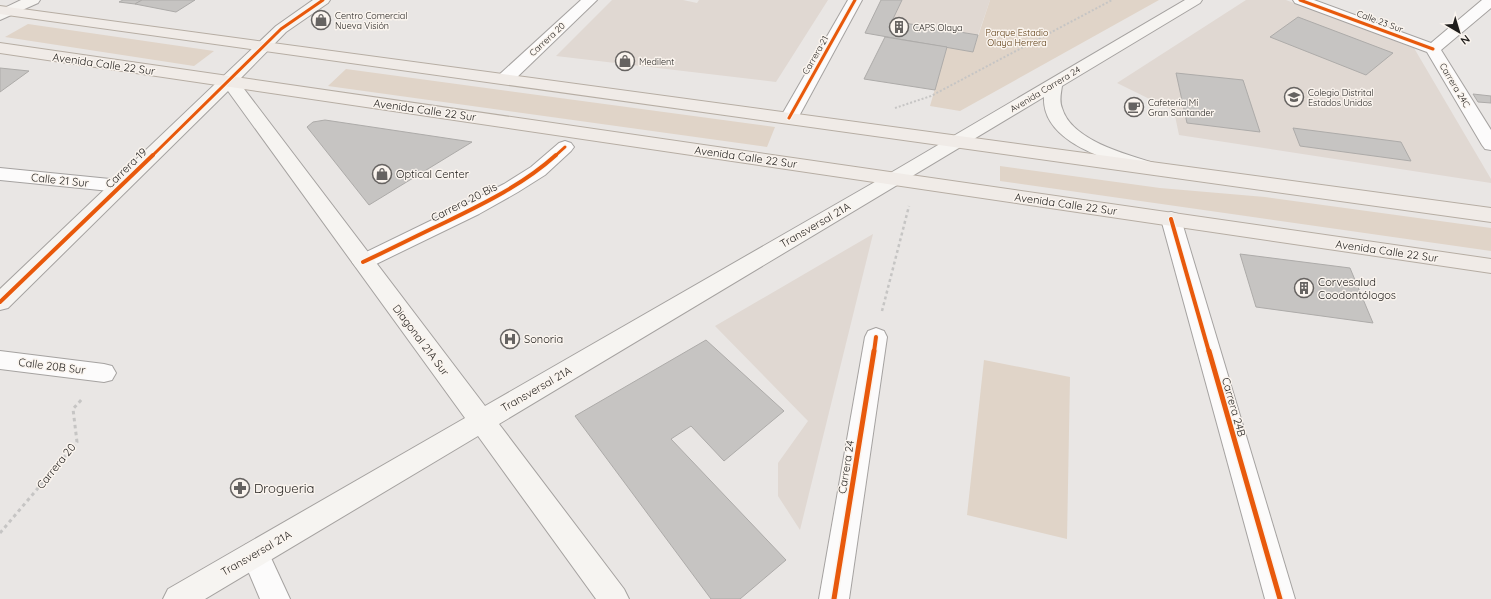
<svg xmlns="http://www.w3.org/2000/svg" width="1491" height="599" font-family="Quicksand,sans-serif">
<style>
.built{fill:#e0d8d2}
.green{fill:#e0d4c8}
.building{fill:#c6c4c2;stroke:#adaba9}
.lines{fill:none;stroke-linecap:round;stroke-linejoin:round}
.street-casing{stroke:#a5a2a0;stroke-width:2}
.secondary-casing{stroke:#a5a2a0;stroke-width:2}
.primary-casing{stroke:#b6ada3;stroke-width:2}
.path-far2{stroke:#c6c5c4;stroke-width:2;stroke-dasharray:2 2;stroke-linecap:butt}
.path-far1{stroke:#c6c5c4;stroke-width:2.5;stroke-dasharray:3 3;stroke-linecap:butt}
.path{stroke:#c6c5c4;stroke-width:3;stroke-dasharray:3.5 3.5;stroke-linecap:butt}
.street{fill:#fcfbfb;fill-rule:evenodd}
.secondary{fill:#f6f4f1;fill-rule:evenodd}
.primary{fill:#f0ebe7;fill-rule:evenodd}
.cycleway-far2-casing{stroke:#faf4ee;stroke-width:5}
.cycleway-far1-casing{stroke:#faf4ee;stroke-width:6}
.cycleway-casing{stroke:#faf4ee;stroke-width:8}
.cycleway-far2{stroke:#e8590c;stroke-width:3}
.cycleway-far1{stroke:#e8590c;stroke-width:4}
.cycleway{stroke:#e8590c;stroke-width:5}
.labels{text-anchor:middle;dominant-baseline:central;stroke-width:3;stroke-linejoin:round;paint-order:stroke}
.far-poi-label{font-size:9px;fill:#1f1d1b;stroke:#faf4ee;text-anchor:start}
.far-street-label{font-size:9px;fill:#1f1d1b;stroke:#faf4ee}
.far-park-label{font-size:9px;fill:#5c3b11;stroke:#faf4ee}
.street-label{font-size:11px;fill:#1f1d1b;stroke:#faf4ee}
.poi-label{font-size:11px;fill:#1f1d1b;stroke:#faf4ee;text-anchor:start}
.near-poi-label{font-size:13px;fill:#1f1d1b;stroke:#faf4ee;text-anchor:start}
</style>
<rect width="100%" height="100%" fill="#e9e6e4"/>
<g class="built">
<polygon points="612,0 683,0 697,3 699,0 828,0 776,82 556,56"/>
<polygon points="902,0 990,0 978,35 892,21"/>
<polygon points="1246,0 1286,0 1414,48 1491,179 1491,183 1179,135 1174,111 1117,83"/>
<polygon points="873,234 800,530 778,496 778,463 808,421 715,326"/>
</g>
<g class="green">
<polygon points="990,0 1159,0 960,111 930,106 947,47 973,52"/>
<polygon points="28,24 214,51 194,66 5,37"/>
<polygon points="346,69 775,127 767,147 328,86"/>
<polygon points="1000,166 1160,188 1265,197 1491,228 1491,251 1000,181"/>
<polygon points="984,360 1070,377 1067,539 967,515"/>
</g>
<g class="building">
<polygon points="123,0 142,0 135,4 119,2"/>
<polygon points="142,0 195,0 176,12 135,4"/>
<polygon points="881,0 902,0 892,21 978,35 973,52 865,33"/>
<polygon points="1298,17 1393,53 1366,75 1270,37"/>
<polygon points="885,37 947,47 935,90 864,79"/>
<polygon points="0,68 29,71 0,92"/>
<polygon points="1176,73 1243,80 1260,132 1187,123"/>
<polygon points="1473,94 1491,96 1491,103 1478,102"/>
<polygon points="325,120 472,142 369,205 307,127 313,122"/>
<polygon points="1293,128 1401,142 1411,161 1300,146"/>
<polygon points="1240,254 1350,268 1373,323 1256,307"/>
<polygon points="706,340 784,411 724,461 691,426 671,439 786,560 740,599 711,599 575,416"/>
</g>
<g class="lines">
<defs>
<g id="street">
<polygon points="581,0 597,0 512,82 506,83 500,82 498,78 500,74"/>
<polygon points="848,0 862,0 798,118 795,122 789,123 783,122 780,118"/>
<polygon points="1293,0 1314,0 1431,43 1482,0 1491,0 1491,8 1441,50 1491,130 1491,150 1485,149 1482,145 1427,52 1295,3"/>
<polygon points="565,141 571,143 574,147 571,151 545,175 518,192 479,214 370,267 363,269 356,267 352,262 356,257 465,204 504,184 531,167 559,143"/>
<polygon points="0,168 120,180 127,182 130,186 127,190 120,192 0,180"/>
<polygon points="1171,212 1178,214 1181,219 1295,599 1265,599 1161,219 1164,214"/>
<polygon points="876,328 884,331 887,337 849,599 819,599 865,337 868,331"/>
<polygon points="0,351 104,364 112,366 116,373 112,380 104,382 0,369"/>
<polygon points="255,541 265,545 290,599 260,599 241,554 245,545"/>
</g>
<g id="secondary">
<polygon points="21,0 40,0 38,3 0,20 0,10"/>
<path d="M313,0H330L328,3L286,32L238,81L485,406L887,175L1185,0H1202L1200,3L1062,86C1061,93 1059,101 1062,108C1071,140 1125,154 1154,163L1156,167L1154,171C1142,174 1131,168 1121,164C1091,154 1042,136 1044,97L499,424L624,589L629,599H596L478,436L205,599H163L168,589L465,418L228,91L8,308L0,310V289L276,26Z"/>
</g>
<g id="primary">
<polygon points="0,6 1491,208 1491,222 0,14"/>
<polygon points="0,43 1491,259 1491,273 0,53"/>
</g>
</defs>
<use href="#street" class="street-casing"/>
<use href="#secondary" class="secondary-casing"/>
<use href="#primary" class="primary-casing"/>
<polyline class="path-far2" points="895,108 931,96 1112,0"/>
<polyline class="path-far1" points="882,311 909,206"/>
<polyline class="path" points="0,533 77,442 73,409 83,398"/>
<use href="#street" class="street"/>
<use href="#secondary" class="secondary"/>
<use href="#primary" class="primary"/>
<defs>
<g id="cycleway-far2">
<polyline points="1300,0 1433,49"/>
<polyline points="789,118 855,0"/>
<polyline points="152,156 281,29 323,0"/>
<polyline points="555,156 565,147"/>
</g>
<g id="cycleway-far1">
<polyline points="1171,219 1209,352"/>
<path d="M363,262C391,249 418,235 446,222C485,203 524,184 556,155"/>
<polyline points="0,302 153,155"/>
<polyline points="874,352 876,337"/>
</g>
<g id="cycleway">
<polyline points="1209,351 1280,599"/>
<polyline points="834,599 874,351"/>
</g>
</defs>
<use href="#cycleway-far2" class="cycleway-far2-casing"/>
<use href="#cycleway-far1" class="cycleway-far1-casing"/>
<use href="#cycleway" class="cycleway-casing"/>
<use href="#cycleway-far2" class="cycleway-far2"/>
<use href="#cycleway-far1" class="cycleway-far1"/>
<use href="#cycleway" class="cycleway"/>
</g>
<defs>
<symbol id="shop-ring" viewBox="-11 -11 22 22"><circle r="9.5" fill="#faf4ee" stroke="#666361" stroke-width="1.5"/><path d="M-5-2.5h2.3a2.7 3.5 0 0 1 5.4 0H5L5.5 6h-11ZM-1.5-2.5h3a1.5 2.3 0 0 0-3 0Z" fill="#666361"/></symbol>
<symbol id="building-ring" viewBox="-11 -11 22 22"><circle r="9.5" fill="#faf4ee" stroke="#666361" stroke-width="1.5"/><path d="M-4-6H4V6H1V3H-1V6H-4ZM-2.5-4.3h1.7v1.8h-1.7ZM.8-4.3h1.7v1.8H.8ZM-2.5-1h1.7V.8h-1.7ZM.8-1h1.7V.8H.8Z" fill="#666361"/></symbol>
<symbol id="school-ring" viewBox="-11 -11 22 22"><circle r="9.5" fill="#faf4ee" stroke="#666361" stroke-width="1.5"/><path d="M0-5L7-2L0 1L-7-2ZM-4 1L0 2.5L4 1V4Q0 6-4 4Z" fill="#666361"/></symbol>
<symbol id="cafe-ring" viewBox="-11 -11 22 22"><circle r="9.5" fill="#faf4ee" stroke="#666361" stroke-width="1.5"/><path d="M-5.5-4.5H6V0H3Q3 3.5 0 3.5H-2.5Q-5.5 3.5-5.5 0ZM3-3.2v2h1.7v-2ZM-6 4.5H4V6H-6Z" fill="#666361"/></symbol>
<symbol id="hospital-ring" viewBox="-11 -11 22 22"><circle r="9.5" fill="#faf4ee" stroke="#666361" stroke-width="1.5"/><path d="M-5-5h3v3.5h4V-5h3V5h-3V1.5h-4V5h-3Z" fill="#666361"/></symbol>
<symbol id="pharmacy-ring" viewBox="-11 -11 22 22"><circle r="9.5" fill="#faf4ee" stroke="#666361" stroke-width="1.5"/><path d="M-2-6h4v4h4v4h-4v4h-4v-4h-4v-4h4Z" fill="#666361"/></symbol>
</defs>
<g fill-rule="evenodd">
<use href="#shop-ring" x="310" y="9" width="22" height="22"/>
<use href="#building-ring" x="888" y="16" width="22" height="22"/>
<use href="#shop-ring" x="614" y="50" width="22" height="22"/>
<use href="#school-ring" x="1283" y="86" width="22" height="22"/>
<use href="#cafe-ring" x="1123" y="96" width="22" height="22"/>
<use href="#shop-ring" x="371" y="163" width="22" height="22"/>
<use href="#building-ring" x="1293" y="277" width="22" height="22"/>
<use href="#hospital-ring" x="499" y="328" width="22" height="22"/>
<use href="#pharmacy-ring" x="229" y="477" width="22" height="22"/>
</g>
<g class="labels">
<g class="far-poi-label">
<text x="335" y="15">Centro Comercial<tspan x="335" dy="10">Nueva Visión</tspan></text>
<text x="913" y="27">CAPS Olaya</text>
<text x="639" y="61">Medilent</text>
<text x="1308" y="92">Colegio Distrital<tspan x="1308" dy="10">Estados Unidos</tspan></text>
<text x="1148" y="102">Cafeteria Mi<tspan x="1148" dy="10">Gran Santander</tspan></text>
</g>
<g class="far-street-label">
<text transform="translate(1380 21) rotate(20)">Calle 23 Sur</text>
<text transform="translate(547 39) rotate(-43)">Carrera 20</text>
<text transform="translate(815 55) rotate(-60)">Carrera 21</text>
<text transform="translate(1455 85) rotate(59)">Carrera 24C</text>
<text transform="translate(1045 89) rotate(-31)">Avenida Carrera 24</text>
</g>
<g class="far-park-label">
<text x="1017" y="32">Parque Estadio<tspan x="1017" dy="10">Olaya Herrera</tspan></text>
</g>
<g class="street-label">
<text transform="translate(104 64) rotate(8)">Avenida Calle 22 Sur</text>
<text transform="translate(425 110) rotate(8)">Avenida Calle 22 Sur</text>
<text transform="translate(746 157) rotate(8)">Avenida Calle 22 Sur</text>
<text transform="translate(126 168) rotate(-44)">Carrera 19</text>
<text transform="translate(60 180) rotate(6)">Calle 21 Sur</text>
<text transform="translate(464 202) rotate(-27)">Carrera 20 Bis</text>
<text transform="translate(1066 204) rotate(8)">Avenida Calle 22 Sur</text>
<text transform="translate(815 225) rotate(-30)">Transversal 21A</text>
<text transform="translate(1387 251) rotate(8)">Avenida Calle 22 Sur</text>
<text transform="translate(421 340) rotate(53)">Diagonal 21A Sur</text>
<text transform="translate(52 366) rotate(7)">Calle 20B Sur</text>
<text transform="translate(536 389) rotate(-30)">Transversal 21A</text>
<text transform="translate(1234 407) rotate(74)">Carrera 24B</text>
<text transform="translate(56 466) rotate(-51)">Carrera 20</text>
<text transform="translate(846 467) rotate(-81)">Carrera 24</text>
<text transform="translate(256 553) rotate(-30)">Transversal 21A</text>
</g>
<g class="poi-label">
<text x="396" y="174">Optical Center</text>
<text x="1318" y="282">Corvesalud<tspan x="1318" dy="13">Coodontólogos</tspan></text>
<text x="524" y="339">Sonoria</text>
</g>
<g class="near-poi-label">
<text x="254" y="488">Drogueria</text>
</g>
</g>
<g transform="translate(1459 32) rotate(142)" stroke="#faf4ee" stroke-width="3" paint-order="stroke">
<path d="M0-3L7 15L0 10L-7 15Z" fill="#1f1d1b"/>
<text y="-6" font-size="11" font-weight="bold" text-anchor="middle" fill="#1f1d1b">N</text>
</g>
</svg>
